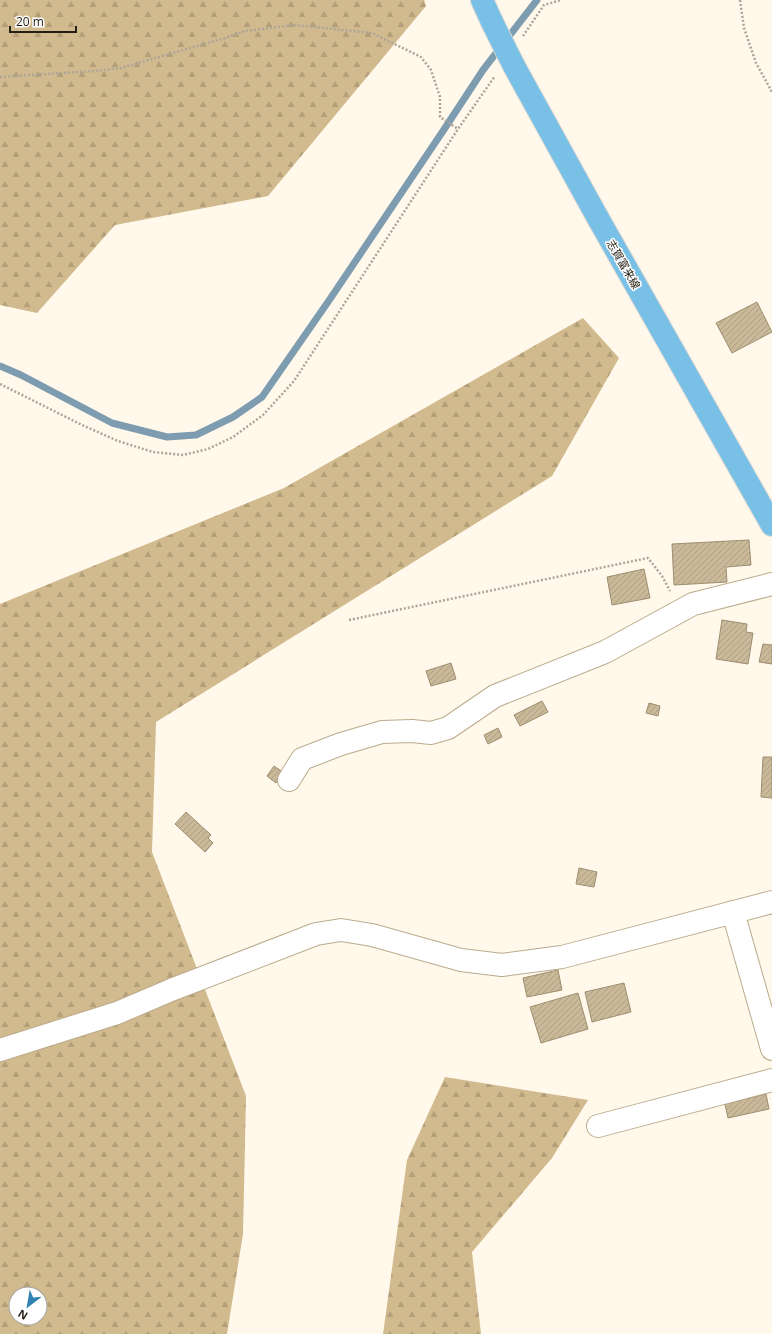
<svg xmlns="http://www.w3.org/2000/svg" width="772" height="1334" font-family="'Open Sans','Noto Sans JP',sans-serif">
<style>
.forest{fill:url(#forest-firs);fill-rule:evenodd}
.lines{fill:none;stroke-linecap:round;stroke-linejoin:round}
.stream{stroke:#7e9caf;stroke-width:7}
.building{fill:url(#building-hatch);stroke:#9e8e70}
.minor-casing{stroke:#bbab8c;stroke-width:24}
.major-casing{stroke:#d8d7d5;stroke-width:24}
.path{stroke:#aca599;stroke-width:2.5;stroke-dasharray:2 2;stroke-linecap:butt}
.minor{stroke:#fff;stroke-width:22}
.major{stroke:#79c0e6;stroke-width:22}
.major-bridge-casing{stroke:#d8d7d5;stroke-width:24;stroke-linecap:butt}
.major-bridge{stroke:#79c0e6;stroke-width:22}
.labels{text-anchor:middle;dominant-baseline:central;stroke-width:3;stroke-linejoin:round;paint-order:stroke}
.street-label{font-size:11px;fill:#262014;stroke:#fff}
</style>
<defs>
<pattern id="forest-firs" width="22" height="20" patternUnits="userSpaceOnUse"><rect width="22" height="20" fill="#d1ba8d"/><path d="M5 1l3.5 6h-7zM16 11l3.5 6h-7z" fill="#b3a079"/></pattern>
<pattern id="building-hatch" width="6" height="6" patternUnits="userSpaceOnUse"><rect width="6" height="6" fill="#c9b999"/><path d="M-1 1l2-2M0 6l6-6M5 7l2-2" fill="none" stroke="#ac9f83"/></pattern>
</defs>
<rect width="100%" height="100%" fill="#fff8eb"/>
<g class="forest">
<polygon points="0,0 424,0 426,6 268,196 115,225 37,313 0,305"/>
<path d="M583,318L619,358L552,476L156,722L152,852L246,1096L243,1234L227,1334H0V604L284,488ZM16,1294H40V1318H16Z"/>
<polygon points="445,1077 588,1100 552,1158 472,1252 481,1334 383,1334 407,1160"/>
</g>
<g class="lines">
<polyline class="stream" points="0,366 21,375 112,423 167,437 196,435 233,417 262,397 330,299 445,128 483,70 537,0"/>
</g>
<g class="building">
<polygon points="757,302 772,332 732,353 716,323"/>
<polygon points="749,540 751,565 726,567 727,582 674,585 672,544"/>
<polygon points="644,569 650,598 612,605 607,577"/>
<polygon points="722,620 747,624 746,632 753,633 748,664 716,659"/>
<polygon points="763,644 772,645 772,664 759,662"/>
<polygon points="451,663 456,679 431,686 426,671"/>
<polygon points="542,701 548,712 520,726 514,715"/>
<polygon points="649,703 660,706 658,716 646,713"/>
<polygon points="498,728 502,737 488,744 484,735"/>
<polygon points="763,757 772,757 772,798 761,797"/>
<polygon points="274,766 284,773 276,783 267,776"/>
<polygon points="186,812 211,835 208,838 213,843 205,852 175,824"/>
<polygon points="579,868 597,872 594,887 576,884"/>
<polygon points="558,970 562,990 527,997 523,978"/>
<polygon points="624,983 631,1012 592,1022 585,992"/>
<polygon points="578,993 588,1029 541,1043 530,1007"/>
<polygon points="766,1094 769,1109 728,1118 725,1104"/>
</g>
<g class="lines">
<defs>
<g id="minor">
<polyline points="289,780 302,759 341,744 382,732 412,731 431,733 448,728 495,696 605,652 693,604 772,584"/>
<polyline points="733,912 772,1049"/>
<polyline points="0,1050 117,1013 171,990 316,934 341,930 372,935 461,960 502,965 562,957 772,902"/>
<polyline points="598,1126 772,1080"/>
</g>
<g id="major">
<polyline points="482,0 492,22"/>
<polyline points="514,66 599,220 772,525"/>
</g>
</defs>
<use href="#minor" class="minor-casing"/>
<use href="#major" class="major-casing"/>
<g class="path">
<polyline points="740,0 744,28 756,63 772,92"/>
<polyline points="523,36 544,5 561,0"/>
<polyline points="0,77 94,71 121,68 225,38 245,31 295,25 372,33 421,57 431,70 440,97 440,117 458,129"/>
<polyline points="0,384 82,425 118,441 153,452 183,455 208,449 233,437 263,415 294,381 458,129 495,76"/>
<polyline points="349,620 648,558 662,576 670,591"/>
</g>
<use href="#minor" class="minor"/>
<use href="#major" class="major"/>
<defs>
<polyline id="major-bridge" points="492,22 514,66"/>
</defs>
<use href="#major-bridge" class="major-bridge-casing"/>
<use href="#major-bridge" class="major-bridge"/>
</g>
<g class="labels">
<g class="street-label">
<text transform="translate(624 264) rotate(60)">志賀富来線</text>
</g>
</g>
<g transform="translate(28 1306) rotate(211)"><circle r="19" fill="#ffffff" stroke="#a8a6a1"/>
<path d="M0-3L7 15L0 10L-7 15Z" fill="#3082b2"/>
<text y="-6" font-size="11" font-weight="bold" text-anchor="middle" fill="#262014">N</text>
</g>
<path d="M10 26v6h66v-6" fill="none" stroke="#262014" stroke-width="2"/>
<text x="16" y="26" font-size="12" fill="#262014" stroke="#ffffff" stroke-width="3" paint-order="stroke">20 m</text>
</svg>
